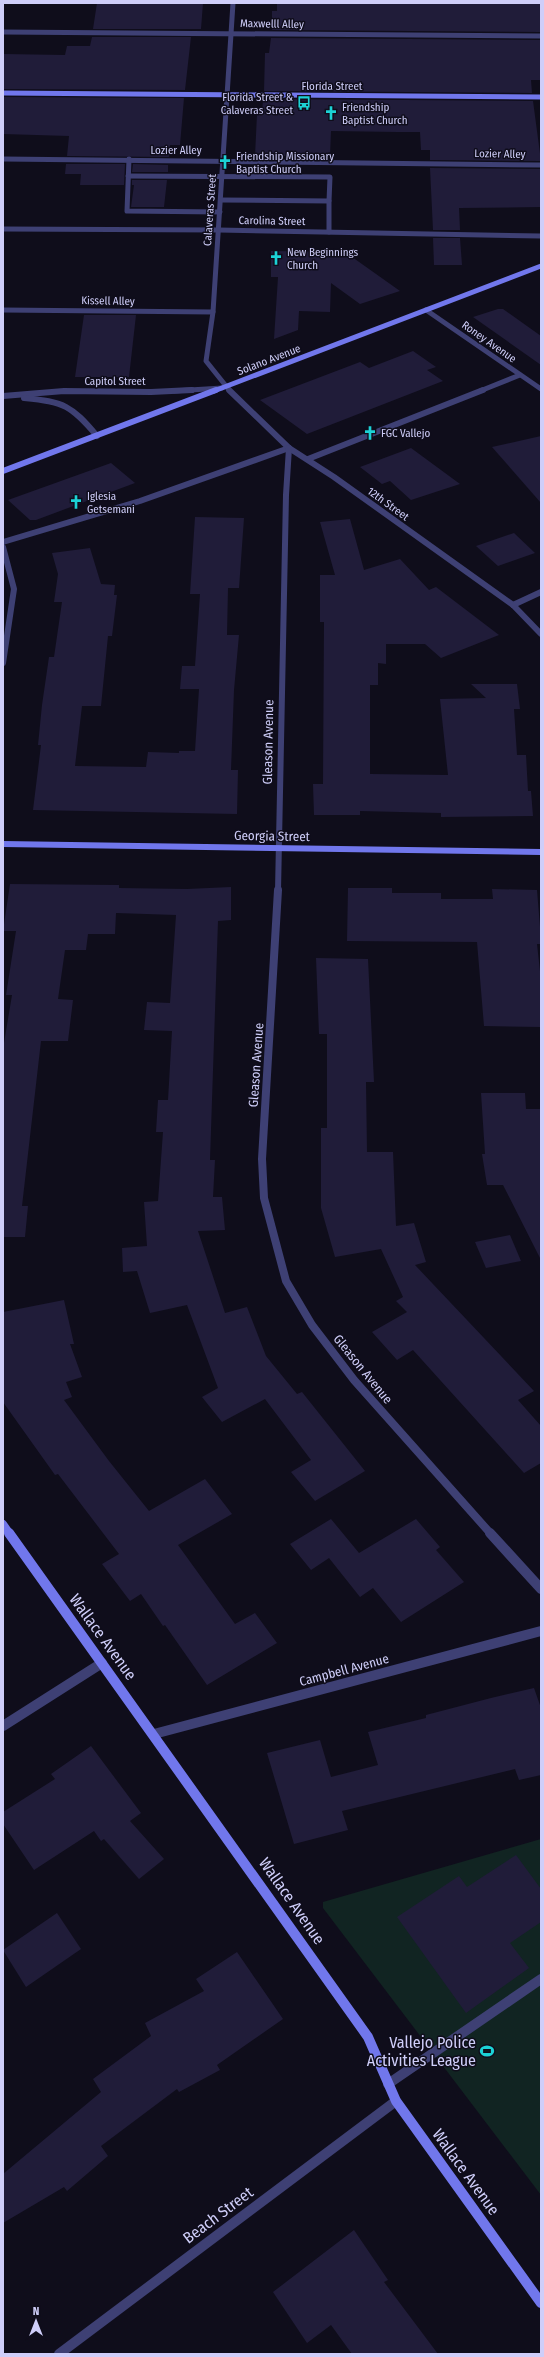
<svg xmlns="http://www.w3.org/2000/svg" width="544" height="2357" font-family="'Fira Sans Condensed',sans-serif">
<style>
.green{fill:#112422}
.building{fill:#201c39}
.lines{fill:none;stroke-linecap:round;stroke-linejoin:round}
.lane-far2{stroke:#3e4074;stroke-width:5}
.lane-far1{stroke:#3e4074;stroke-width:6}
.lane{stroke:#3e4074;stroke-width:10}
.street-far3{stroke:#3e4074;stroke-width:5}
.street-far2{stroke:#3e4074;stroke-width:6}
.street-far1{stroke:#3e4074;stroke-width:8}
.street{stroke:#3e4074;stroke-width:10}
.secondary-far3{stroke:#7177ec;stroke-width:5}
.secondary-far2{stroke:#7177ec;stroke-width:6}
.secondary-far1{stroke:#7177ec;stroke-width:8}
.secondary{stroke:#7177ec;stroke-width:10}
.labels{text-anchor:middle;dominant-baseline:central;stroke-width:3;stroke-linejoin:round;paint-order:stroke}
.far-street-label{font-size:11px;fill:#cfcef9;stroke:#0f0d1b}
.far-poi-label{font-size:11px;fill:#cfcef9;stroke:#0f0d1b;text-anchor:start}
.street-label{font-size:13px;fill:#cfcef9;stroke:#0f0d1b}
.near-street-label{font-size:16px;fill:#cfcef9;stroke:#0f0d1b}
.near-poi-label{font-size:16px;fill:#cfcef9;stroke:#0f0d1b;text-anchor:end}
</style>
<rect width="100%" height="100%" fill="#0f0d1b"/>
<polygon class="green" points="541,1839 541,2195 323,1908 323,1902"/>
<g class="building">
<polygon points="97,3 203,3 201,29 93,29"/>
<polygon points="277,3 541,3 541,32 272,30 272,11 277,11"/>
<polygon points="92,37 191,37 185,90 3,89 3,54 65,55 67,46 90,46"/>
<polygon points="271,38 541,40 541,80 531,80 532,93 264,91 265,53 269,53"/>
<polygon points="3,97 184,98 180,145 170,145 169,157 67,156 69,136 3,134"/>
<polygon points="263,99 533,101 541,161 430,160 430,150 421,150 420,132 398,132 331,131 330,156 255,156 257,114 262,114"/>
<polygon points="66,164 125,164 124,185 80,185 81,174 65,174"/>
<polygon points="133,164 168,165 168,172 132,172"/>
<polygon points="430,168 541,169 541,207 459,208 460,230 433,230"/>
<polygon points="132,180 167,180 164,207 131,207 134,185 132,185"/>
<polygon points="433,238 460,238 462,265 434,265"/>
<polygon points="271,251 345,252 400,291 360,304 331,283 330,312 299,311 298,330 274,339 278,277 271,277"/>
<polygon points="498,309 503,309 541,336 541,365 473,317"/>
<polygon points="84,315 136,315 129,377 75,377"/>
<polygon points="413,351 436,367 427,370 443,381 307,434 260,400 360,362 369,368"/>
<polygon points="541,436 541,503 492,447"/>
<polygon points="411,448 460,484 411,500 390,481 382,484 360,467"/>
<polygon points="111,463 135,483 36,520 30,520 8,500"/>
<polygon points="195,517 244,518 239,588 228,588 227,635 239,635 234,690 231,770 238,770 237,814 33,810 41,745 38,745 42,705 49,657 54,657 62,602 54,602 58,574 52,553 90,548 101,584 115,585 114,595 117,595 112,636 108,636 101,706 82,706 75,766 146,767 148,752 179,753 179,751 195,751 199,689 180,689 182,666 195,666 200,594 190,594"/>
<polygon points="350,519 364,570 400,559 429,590 436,587 499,635 441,658 425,644 386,644 386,664 378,663 378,685 370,685 370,774 448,775 440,699 486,698 471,684 517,684 520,709 514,709 517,755 526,755 528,791 531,791 533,816 441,817 441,813 360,811 360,815 314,815 313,784 323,784 324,622 320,622 320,575 335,575 320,522"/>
<polygon points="514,533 535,553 498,566 476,546"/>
<polygon points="10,884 119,885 119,888 187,889 231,887 231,920 218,921 210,1160 215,1160 213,1197 222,1197 225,1230 198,1231 225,1313 247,1307 266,1356 297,1394 302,1392 365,1471 315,1501 291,1472 311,1460 265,1399 222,1422 202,1397 218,1388 187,1305 150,1313 137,1271 123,1272 122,1248 147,1246 144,1202 158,1201 163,1132 156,1132 158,1100 168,1100 172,1031 144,1030 147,1002 170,1003 176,915 116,913 115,934 88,934 86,950 65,950 58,999 73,1000 68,1041 41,1041 22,1206 28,1206 25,1237 3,1237 3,1049 12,995 6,995 16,931 3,931"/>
<polygon points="348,888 392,888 392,893 441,893 441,899 493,899 492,889 537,890 541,939 541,944 537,944 541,980 541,1027 484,1026 477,942 347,941"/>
<polygon points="316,958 368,959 374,1082 366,1082 367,1152 393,1152 396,1226 414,1223 426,1262 415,1265 534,1391 518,1400 541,1426 541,1463 524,1473 413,1350 397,1360 372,1332 407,1312 396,1301 403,1297 381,1249 335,1257 321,1208 321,1128 327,1128 327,1034 319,1034"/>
<polygon points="481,1093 525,1093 526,1109 541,1109 541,1260 503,1185 487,1185 482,1154 485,1154"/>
<polygon points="510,1235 521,1261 486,1268 475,1242"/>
<polygon points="64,1300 74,1344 70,1344 82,1377 66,1382 72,1397 64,1400 109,1461 149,1511 205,1479 232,1514 178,1545 235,1624 255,1613 277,1643 207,1685 165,1625 163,1626 141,1594 130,1601 102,1564 119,1554 58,1474 55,1475 3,1402 3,1312"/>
<polygon points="331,1519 359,1553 416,1519 440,1547 436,1550 464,1582 401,1622 373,1588 360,1597 329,1558 311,1570 290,1544"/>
<polygon points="534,1688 541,1708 541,1775 519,1780 515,1769 342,1811 348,1830 294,1844 267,1753 320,1740 331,1777 378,1765 368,1732 426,1718 426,1715 491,1698"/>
<polygon points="91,1746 141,1813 130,1821 164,1859 139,1879 104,1839 101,1841 94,1831 34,1870 3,1824 3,1812 55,1779 51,1774"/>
<polygon points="516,1855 541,1889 541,1922 510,1943 529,1968 466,2013 397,1917 459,1876 467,1887"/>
<polygon points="57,1913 81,1949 26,1987 3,1950"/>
<polygon points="237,1952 283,2019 217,2065 220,2070 179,2092 177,2089 101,2146 108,2156 67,2191 64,2187 3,2223 3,2174 101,2092 93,2079 151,2036 145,2023 204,1991 196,1979"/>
<polygon points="354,2230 388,2280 384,2282 438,2354 352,2354 331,2325 307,2343 273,2292"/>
</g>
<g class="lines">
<g class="lane-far2">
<polyline points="3,32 541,36"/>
<polyline points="3,159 541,165"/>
<polyline points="129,159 127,211 220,212"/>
<polyline points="128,176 330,177 329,201 221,200"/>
<polyline points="329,201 329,232"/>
<polyline points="3,310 213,312"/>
<polyline points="480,391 520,375"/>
</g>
<g class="lane-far1">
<polyline points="308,459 483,390"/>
<polyline points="3,542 140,501 289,448"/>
</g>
<polyline class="lane" points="388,2084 541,1979"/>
<g class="street-far3">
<polyline points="3,229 219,230 541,236"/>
<polyline points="426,310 541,389"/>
<polyline points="174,391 222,388"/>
<polyline points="230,391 206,361 213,312 233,3"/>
</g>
<g class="street-far2">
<polyline points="229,390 289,448 334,477 513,605 541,634"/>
<polyline points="3,396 64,391 151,392 192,390"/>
<path d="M24,398C64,402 71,405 97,436"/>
<polyline points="3,547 14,589 3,663"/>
<polyline points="513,605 541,592"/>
<polyline points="278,891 286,495 289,448"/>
</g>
<polyline class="street-far1" points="278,890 262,1159 264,1198 286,1281 312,1325 354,1380 491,1534"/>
<g class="street">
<polyline points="490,1533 541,1589"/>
<polyline points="3,1726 102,1663"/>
<polyline points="154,1734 541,1631"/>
<polyline points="59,2354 396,2101"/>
</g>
<g class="secondary-far3">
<polyline points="3,93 541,97"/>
<polyline points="214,391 541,266"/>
</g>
<g class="secondary-far2">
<polyline points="3,471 216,390"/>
<polyline points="3,844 541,852"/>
</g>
<polyline class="secondary-far1" points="3,1524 10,1534"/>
<polyline class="secondary" points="9,1533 368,2037 396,2101 541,2303"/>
</g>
<defs>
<symbol id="bus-bare" viewBox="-9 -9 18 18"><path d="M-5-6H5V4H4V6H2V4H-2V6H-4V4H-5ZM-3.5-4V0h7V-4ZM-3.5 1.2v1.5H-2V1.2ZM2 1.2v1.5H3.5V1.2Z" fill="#1cd2d6" stroke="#0f0d1b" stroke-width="2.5" paint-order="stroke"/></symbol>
<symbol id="church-bare" viewBox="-9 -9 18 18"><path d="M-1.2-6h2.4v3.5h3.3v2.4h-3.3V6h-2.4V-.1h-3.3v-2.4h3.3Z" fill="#1cd2d6" stroke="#0f0d1b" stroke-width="2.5" paint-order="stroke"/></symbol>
<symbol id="stadium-bare" viewBox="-9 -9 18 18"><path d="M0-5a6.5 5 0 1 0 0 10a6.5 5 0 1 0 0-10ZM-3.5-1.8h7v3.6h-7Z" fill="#1cd2d6" stroke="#0f0d1b" stroke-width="2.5" paint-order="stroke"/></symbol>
</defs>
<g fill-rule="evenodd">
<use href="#bus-bare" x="294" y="93" width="20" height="20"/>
<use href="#church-bare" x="321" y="103" width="20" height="20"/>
<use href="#church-bare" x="215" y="152" width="20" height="20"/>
<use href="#church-bare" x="266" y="248" width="20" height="20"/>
<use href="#church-bare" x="360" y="423" width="20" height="20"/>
<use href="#church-bare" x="66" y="492" width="20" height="20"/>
<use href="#stadium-bare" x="477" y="2041" width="20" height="20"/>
</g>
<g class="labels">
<g class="far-street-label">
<text transform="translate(272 24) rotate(1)">Maxwelll Alley</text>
<text x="332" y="86">Florida Street</text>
<text x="176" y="150">Lozier Alley</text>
<text transform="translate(500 154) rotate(1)">Lozier Alley</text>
<text transform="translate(210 210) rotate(-86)">Calaveras Street</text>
<text transform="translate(272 221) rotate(1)">Carolina Street</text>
<text transform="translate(108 301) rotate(1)">Kissell Alley</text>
<text transform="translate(489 342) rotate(35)">Roney Avenue</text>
<text transform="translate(269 360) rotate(-21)">Solano Avenue</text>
<text x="115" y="381">Capitol Street</text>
<text transform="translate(388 504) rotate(36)">12th Street</text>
</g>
<g class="far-poi-label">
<text x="293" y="97" text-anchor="end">Florida Street &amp;<tspan x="293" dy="13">Calaveras Street</tspan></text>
<text x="342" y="107">Friendship<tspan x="342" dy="13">Baptist Church</tspan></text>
<text x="236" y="156">Friendship Missionary<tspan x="236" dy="13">Baptist Church</tspan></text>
<text x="287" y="252">New Beginnings<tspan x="287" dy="13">Church</tspan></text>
<text x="381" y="433">FGC Vallejo</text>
<text x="87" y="496">Iglesia<tspan x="87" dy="13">Getsemani</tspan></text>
</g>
<g class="street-label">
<text transform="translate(268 742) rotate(-89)">Gleason Avenue</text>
<text transform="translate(272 836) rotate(1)">Georgia Street</text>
<text transform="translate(256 1065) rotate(-86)">Gleason Avenue</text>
<text transform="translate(363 1369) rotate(51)">Gleason Avenue</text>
<text transform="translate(344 1670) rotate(-15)">Campbell Avenue</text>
</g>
<g class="near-street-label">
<text transform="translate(103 1637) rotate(54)">Wallace Avenue</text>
<text transform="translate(292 1901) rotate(55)">Wallace Avenue</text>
<text transform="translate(466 2172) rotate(54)">Wallace Avenue</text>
<text transform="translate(218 2215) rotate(-37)">Beach Street</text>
</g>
<g class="near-poi-label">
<text x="476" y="2042">Vallejo Police<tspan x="476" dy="18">Activities League</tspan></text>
</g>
</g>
<rect width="544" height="2357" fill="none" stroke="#cfcef9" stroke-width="8"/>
<g transform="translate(36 2321)" stroke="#0f0d1b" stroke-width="3" paint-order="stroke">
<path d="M0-3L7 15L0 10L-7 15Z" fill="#cfcef9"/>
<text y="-6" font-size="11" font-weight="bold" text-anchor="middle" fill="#cfcef9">N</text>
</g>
</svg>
